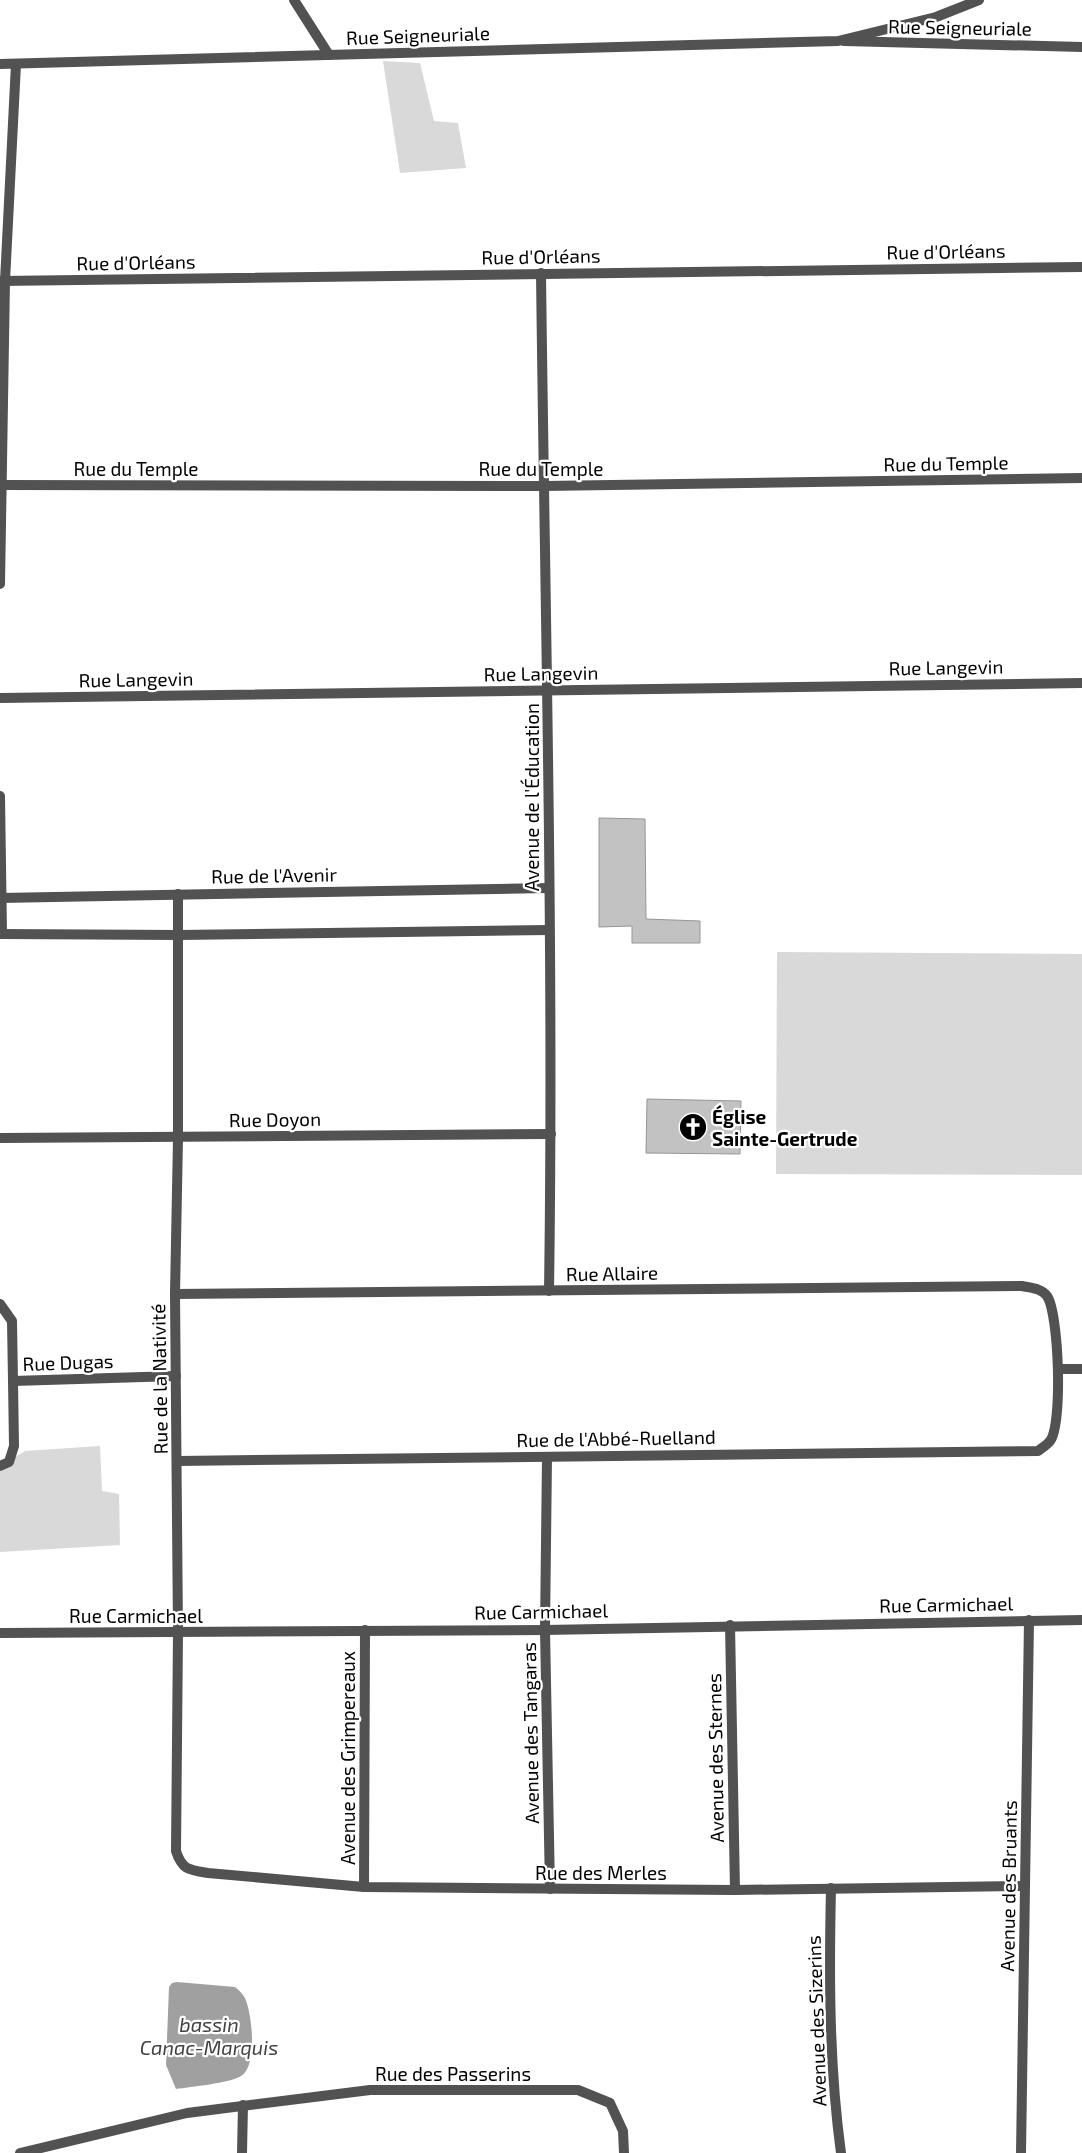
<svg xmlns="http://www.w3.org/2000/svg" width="1082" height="2153" font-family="'Exo 2',sans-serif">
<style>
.green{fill:#d9d9d9}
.water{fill:#a0a0a0}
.building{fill:#c2c2c2;stroke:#969696}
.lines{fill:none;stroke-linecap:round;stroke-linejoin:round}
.minor{stroke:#525252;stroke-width:10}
.tertiary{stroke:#525252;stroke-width:10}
.labels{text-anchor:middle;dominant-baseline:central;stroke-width:4.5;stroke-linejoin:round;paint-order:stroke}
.street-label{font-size:19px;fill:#000;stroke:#fff}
.poi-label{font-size:19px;font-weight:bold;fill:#000;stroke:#fff;text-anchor:start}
.water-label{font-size:20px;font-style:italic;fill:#414141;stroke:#fff}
</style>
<rect width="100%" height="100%" fill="#fff"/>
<g class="green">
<polygon points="383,61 420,63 434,121 458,123 466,168 400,173"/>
<polygon points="777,952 1082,954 1082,1175 776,1174"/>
<polygon points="100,1446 102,1491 119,1494 120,1545 0,1552 0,1466 25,1451"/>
</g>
<path class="water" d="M177,1982L235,1987C240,1991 242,1993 245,1998C252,2013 258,2066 241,2076C230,2083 190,2087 176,2089L166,2065L169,1987L172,1983Z"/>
<g class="building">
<polygon points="599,818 645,819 646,919 700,921 700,943 632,943 632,926 599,927"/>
<polygon points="647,1099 741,1101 740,1154 646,1153"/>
</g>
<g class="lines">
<g class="minor">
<polyline points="294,0 329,55"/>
<polyline points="844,41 1082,47"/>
<path d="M541,273C545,612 554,952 549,1291"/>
<polyline points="0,281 1082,267"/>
<polyline points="0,485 544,486 1082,478"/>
<polyline points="0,584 5,281 16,64"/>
<polyline points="0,698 1082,683"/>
<polyline points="0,796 2,933"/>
<path d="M178,894V1138L175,1294L178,1632L176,1851C182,1870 189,1870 208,1873L364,1887L735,1890L1025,1886"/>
<polyline points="0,898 549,888"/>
<polyline points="0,934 179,935 549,930"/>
<polyline points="0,1138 551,1134"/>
<path d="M175,1294L1022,1286C1031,1288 1041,1288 1047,1296C1059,1313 1063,1425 1050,1441C1047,1445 1042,1448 1038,1451L178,1461"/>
<polyline points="0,1304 12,1321 13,1381 176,1376"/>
<polyline points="1059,1369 1082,1369"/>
<polyline points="547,1457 545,1630 550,1889"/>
<polyline points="0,1466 9,1462 14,1446 13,1381"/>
<polyline points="730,1625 735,1890"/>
<polyline points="0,1633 545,1630 1082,1620"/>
<polyline points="364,1887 365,1630"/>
<path d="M831,1888C829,1976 829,2065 841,2153"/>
<polyline points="20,2153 187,2113 370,2090 578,2090 610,2103 623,2131 624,2153"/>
<polyline points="242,2153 243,2105"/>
<polyline points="1021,2153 1029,1620"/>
</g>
<polyline class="tertiary" points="0,64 838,41 936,17 979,0"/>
</g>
<defs>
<symbol id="church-disc" viewBox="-11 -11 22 22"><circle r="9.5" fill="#000" stroke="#fff"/><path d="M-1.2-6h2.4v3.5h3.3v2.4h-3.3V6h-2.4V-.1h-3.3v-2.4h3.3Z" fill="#fff"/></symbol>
</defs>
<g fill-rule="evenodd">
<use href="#church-disc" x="677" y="1111" width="32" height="32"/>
</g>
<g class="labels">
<g class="street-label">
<text transform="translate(960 27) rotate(1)">Rue Seigneuriale</text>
<text transform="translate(418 35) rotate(-2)">Rue Seigneuriale</text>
<text transform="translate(946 251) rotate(-1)">Rue d'Orléans</text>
<text transform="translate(541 256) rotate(-1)">Rue d'Orléans</text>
<text transform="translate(136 262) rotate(-1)">Rue d'Orléans</text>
<text transform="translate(946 463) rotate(-1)">Rue du Temple</text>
<text x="136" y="468">Rue du Temple</text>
<text x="541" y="468">Rue du Temple</text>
<text transform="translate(946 667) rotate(-1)">Rue Langevin</text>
<text transform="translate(541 673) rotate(-1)">Rue Langevin</text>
<text transform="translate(136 679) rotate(-1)">Rue Langevin</text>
<text transform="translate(531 797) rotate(-90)">Avenue de l'Éducation</text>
<text transform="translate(274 875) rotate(-1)">Rue de l'Avenir</text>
<text transform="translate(275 1119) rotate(-1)">Rue Doyon</text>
<text transform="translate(612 1273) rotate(-1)">Rue Allaire</text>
<text transform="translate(68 1362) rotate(-2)">Rue Dugas</text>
<text transform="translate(159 1379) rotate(-91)">Rue de la Nativité</text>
<text transform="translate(616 1438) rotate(-1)">Rue de l'Abbé-Ruelland</text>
<text transform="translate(946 1604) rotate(-1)">Rue Carmichael</text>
<text transform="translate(541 1611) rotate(-1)">Rue Carmichael</text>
<text x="136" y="1615">Rue Carmichael</text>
<text transform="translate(530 1733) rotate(-91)">Avenue des Tangaras</text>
<text transform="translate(347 1758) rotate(-90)">Avenue des Grimpereaux</text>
<text transform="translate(715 1758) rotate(-91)">Avenue des Sternes</text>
<text x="601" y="1872">Rue des Merles</text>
<text transform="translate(1008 1886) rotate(-89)">Avenue des Bruants</text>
<text transform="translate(816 2021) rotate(-92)">Avenue des Sizerins</text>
<text x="453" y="2073">Rue des Passerins</text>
</g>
<g class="poi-label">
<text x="712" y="1116">Église<tspan x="712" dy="22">Sainte-Gertrude</tspan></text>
</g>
<g class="water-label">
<text x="209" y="2024">bassin<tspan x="209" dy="23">Canac-Marquis</tspan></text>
</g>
</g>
</svg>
